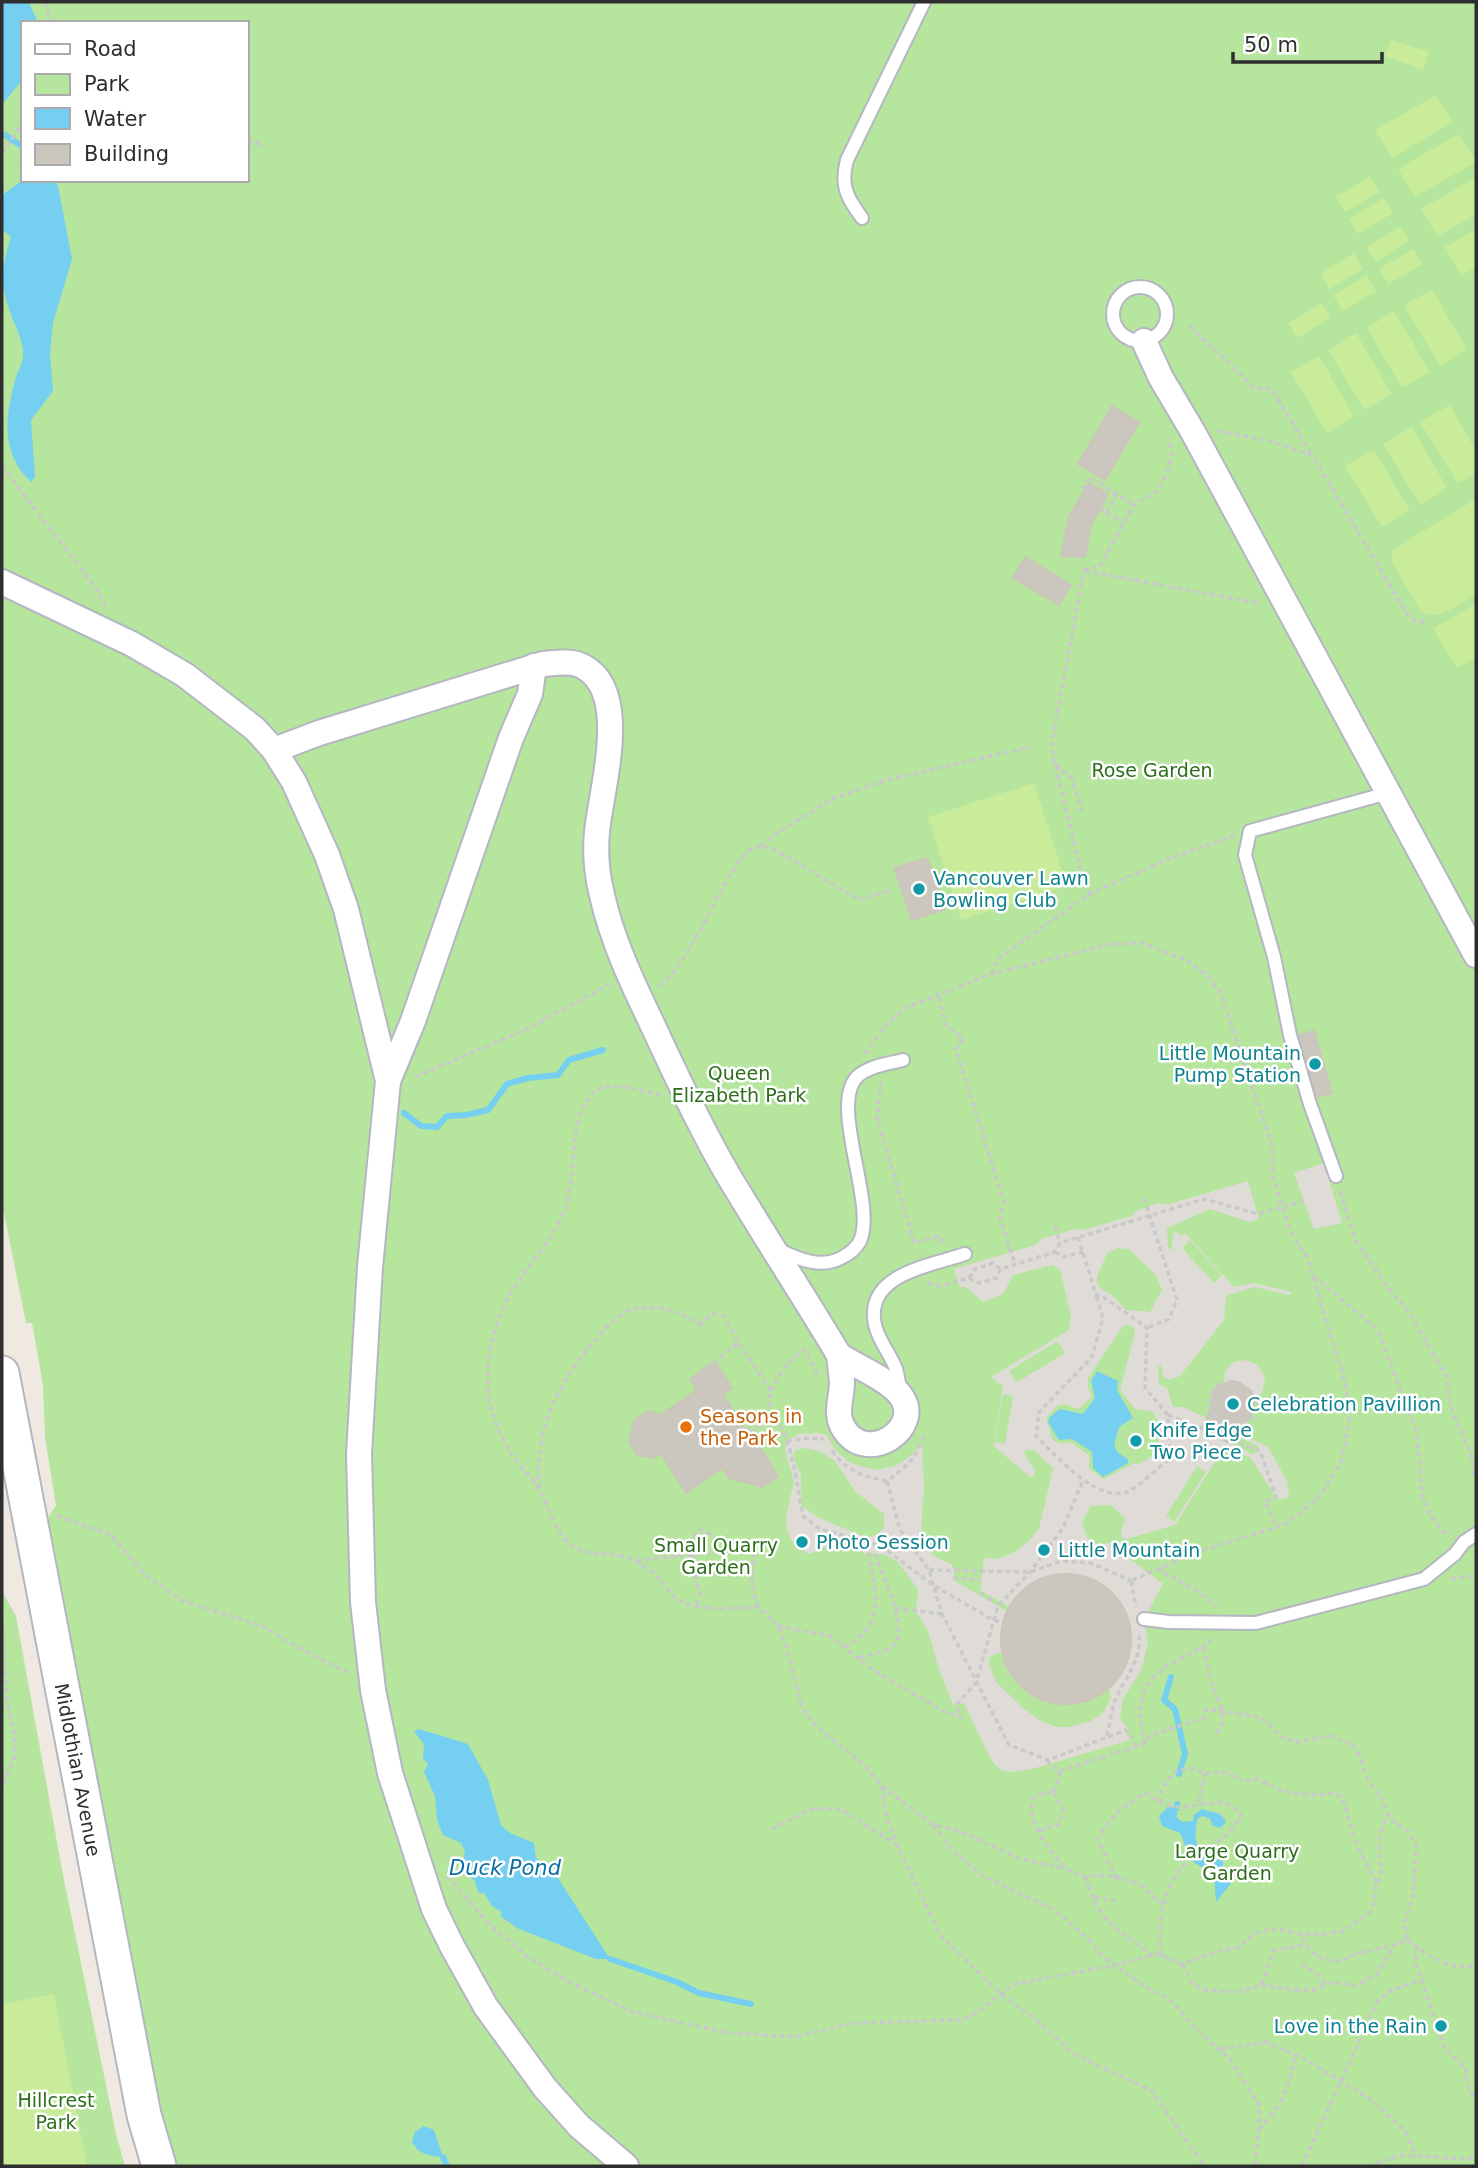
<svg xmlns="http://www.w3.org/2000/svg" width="1478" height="2168" font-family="'DejaVu Sans',sans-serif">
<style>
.green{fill:#b6e59e;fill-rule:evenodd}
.pitch{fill:#c9ec9a}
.plaza{fill:#dfdcd8;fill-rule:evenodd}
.water{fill:#75cff0}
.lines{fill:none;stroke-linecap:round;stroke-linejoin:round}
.stream{stroke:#75cff0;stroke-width:6}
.building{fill:#cbc7bf;stroke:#cbc5ba;stroke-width:2}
.lane-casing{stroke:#b4b7c1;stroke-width:16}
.street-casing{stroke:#b4b7c1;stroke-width:28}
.secondary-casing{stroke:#b4b7c1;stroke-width:37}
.path{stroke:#c9c9c9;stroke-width:3.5;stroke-dasharray:5 3.5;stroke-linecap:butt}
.lane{stroke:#fff;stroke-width:12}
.street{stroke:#fff;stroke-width:24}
.secondary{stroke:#fff;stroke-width:33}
.path-bridge{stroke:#c9c9c9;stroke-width:3.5;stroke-dasharray:5 3.5;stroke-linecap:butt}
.culture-dot{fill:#0f9aa8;stroke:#fff;stroke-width:2.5}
.food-dot{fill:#e8710a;stroke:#fff;stroke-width:2.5}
.labels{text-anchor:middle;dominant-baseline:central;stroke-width:5;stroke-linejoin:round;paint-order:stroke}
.park-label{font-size:19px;fill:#2c6e1b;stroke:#fff}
.culture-label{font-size:19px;fill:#0d838f;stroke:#fff;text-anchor:start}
.food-label{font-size:19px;fill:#c56008;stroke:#fff;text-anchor:start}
.street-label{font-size:19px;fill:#2e2e2e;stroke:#fff}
.water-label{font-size:21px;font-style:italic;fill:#0d6fa3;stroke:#fff}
</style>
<rect width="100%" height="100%" fill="#efe9e1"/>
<g class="green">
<path d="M2,2H1476V2166H177L158,2100L46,1520L56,1506L45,1437L43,1385L32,1323H26L2,1203ZM23,23H247V180H23Z"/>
<polygon points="2,1591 16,1616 63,1875 116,2134 125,2166 2,2166"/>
</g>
<g class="pitch">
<polygon points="1391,40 1429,52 1423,70 1385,56"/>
<polygon points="1436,95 1453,122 1392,158 1375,130"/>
<polygon points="1459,134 1476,162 1415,197 1398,169"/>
<polygon points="1370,176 1380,192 1345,212 1336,197"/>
<polygon points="1476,177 1476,214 1438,237 1421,209"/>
<polygon points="1384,198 1393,213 1358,234 1349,219"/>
<polygon points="1400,227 1410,241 1375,262 1366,247"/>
<polygon points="1476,229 1476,267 1461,276 1445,247"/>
<polygon points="1413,249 1423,264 1388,284 1379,269"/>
<polygon points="1354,253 1363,269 1329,289 1320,274"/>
<polygon points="1367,275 1376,291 1343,311 1333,295"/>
<polygon points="1432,289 1467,350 1440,366 1404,306"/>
<polygon points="1322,303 1331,318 1297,338 1288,323"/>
<polygon points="1394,311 1430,372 1402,388 1367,328"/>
<polygon points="1356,333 1392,394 1364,410 1328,350"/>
<polygon points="1319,356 1354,416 1327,433 1291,372"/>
<polygon points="1450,405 1476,451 1476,472 1458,484 1420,422"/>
<polygon points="1412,427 1447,488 1420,505 1383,444"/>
<polygon points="1374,450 1410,510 1382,527 1345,466"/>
<path d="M1476,499V594C1460,603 1440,622 1421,612L1392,562V550Z"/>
<polygon points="1476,604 1476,657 1457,668 1433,629"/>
<polygon points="1034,783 1067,886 961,920 928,817"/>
<polygon points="54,1994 87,2166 2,2166 2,2004"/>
</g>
<g class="plaza">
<polygon points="1324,1163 1342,1223 1314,1229 1294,1173"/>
<path d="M1248,1181L1259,1219L1249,1222L1210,1209L1167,1228L1168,1248L1172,1250L1173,1233L1177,1232L1181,1236L1186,1234L1234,1287L1253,1283L1291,1292L1290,1295L1255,1287L1228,1295L1226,1298L1224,1320L1180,1376L1169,1380L1163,1376L1161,1365L1158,1367L1159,1384L1167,1388L1173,1407H1183L1268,1447L1287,1481L1289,1497L1278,1500L1250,1457L1223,1449L1175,1525L1126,1539L1122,1538L1121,1533L1125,1518L1110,1505L1090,1506L1082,1523L1090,1545L1121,1542L1126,1556L1163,1584L1144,1619L1148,1643L1141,1670L1123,1699L1120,1718L1130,1731L1126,1733L1130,1740L1032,1769L1015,1772L1003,1771L995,1765L987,1752L964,1703L953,1705L938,1666L928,1631L916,1611L918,1589L897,1561L885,1555L868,1552L864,1554L861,1546L852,1541L836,1540L815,1552L808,1554L791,1540L787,1530L786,1517L794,1482L785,1449L787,1441L798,1434L817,1433L827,1435L835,1450L849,1462L859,1466L878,1470L897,1465L909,1457L922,1444L924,1487L921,1532L926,1545L934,1556L951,1564L954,1569L953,1580L1007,1611L1003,1622L1002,1652L990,1656L989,1665L996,1682L1024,1709L1041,1721L1057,1727H1069L1091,1721L1104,1712L1111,1698L1109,1689L1122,1674L1128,1661L1132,1641L1129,1619L1123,1607L1109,1589L1089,1578L1071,1574L1054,1575L1038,1580L1025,1589L1009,1607L980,1590L984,1558L999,1559L1016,1551L1028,1542L1039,1529L1053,1468L1034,1450L1023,1451L1035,1471L1034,1476L1030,1477L994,1446L1003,1386L991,1377L1069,1330L1071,1316L1060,1270L1052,1265L1013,1275L1003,1294L983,1302L966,1287H960L954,1269L1035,1245L1041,1239L1076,1229L1083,1230L1132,1216L1136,1211L1158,1203L1166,1205ZM1190,1240L1222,1275L1214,1283L1182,1248ZM1118,1248L1130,1250L1156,1275L1162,1290L1150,1312L1126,1310L1113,1296L1100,1288L1097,1283V1277L1107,1253ZM1127,1324L1134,1328L1135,1333L1120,1390L1135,1409L1153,1412L1160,1426L1158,1449L1155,1454L1140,1464L1134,1463L1104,1479L1089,1469V1455L1070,1442L1061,1444L1053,1440L1046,1418L1058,1405L1063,1404L1078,1409L1092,1397L1087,1385L1088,1378L1123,1326ZM1057,1341L1065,1353L1016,1383L1009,1371ZM1003,1394L1013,1396L1005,1444L995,1442ZM1206,1420L1258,1446L1254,1455L1202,1429ZM805,1448L819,1451L834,1460L856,1492L884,1514V1527L879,1534L869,1537L860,1535L817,1517L801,1505V1476L793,1456L795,1450ZM1197,1466L1206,1472L1174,1522L1166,1516Z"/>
<polygon points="1245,1360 1258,1365 1265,1378 1262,1393 1254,1397 1245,1385 1238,1382 1224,1383 1225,1373 1229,1366 1234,1362"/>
</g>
<g class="water">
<polygon points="2,2 29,2 38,23 23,23 23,79 2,105"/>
<path d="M23,180H55L58,186L72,259L53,323L50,354L53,391L31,420L35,477L31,482C0,453 5,416 16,377C18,371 22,364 23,357C24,343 18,332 13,320C0,287 0,271 11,237L2,229V195Z"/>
<path d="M1097,1371L1118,1381L1117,1390L1133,1418L1119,1427C1114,1446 1110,1449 1128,1459V1463L1103,1477L1093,1468L1092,1452L1072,1439L1059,1440L1048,1422L1050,1417L1060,1409L1083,1414L1095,1398L1091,1381Z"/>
<polygon points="419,1729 468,1744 488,1780 501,1825 510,1833 534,1843 536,1858 554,1872 610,1959 596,1959 519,1929 500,1916 502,1912 492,1906 484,1893 479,1893 474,1880 465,1874 462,1866 465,1852 461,1843 443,1835 437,1820 435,1796 424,1772 428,1764 423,1758 424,1744 414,1732"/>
<path d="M1168,1807L1177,1808V1818L1183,1822L1193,1821L1194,1815L1202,1809L1220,1814L1226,1821L1223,1826L1219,1828L1212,1825L1210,1819L1203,1816L1198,1818C1193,1834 1195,1854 1213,1862L1221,1858L1223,1859V1868L1226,1870V1875H1230L1232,1882L1216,1902L1214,1873C1208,1867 1205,1869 1198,1865C1188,1860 1185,1842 1180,1833L1162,1826L1159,1816Z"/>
<path d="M424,2126L434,2130L443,2157C429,2156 420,2155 412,2142L415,2132Z"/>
</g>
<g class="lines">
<g class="stream">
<polyline points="5,135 23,147"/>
<polyline points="404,1113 421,1126 437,1127 447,1116 466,1115 488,1110 507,1084 528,1078 558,1075 569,1060 603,1050"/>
<polyline points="1171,1677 1164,1700 1175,1709 1185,1754 1179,1774"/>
<polyline points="1177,1808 1177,1804"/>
<polyline points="610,1959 677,1982 699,1993 751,2004"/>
<polyline points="443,2157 447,2166"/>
</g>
</g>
<g class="building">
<polygon points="1112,406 1139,422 1105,480 1078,464"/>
<polygon points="1089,483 1108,494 1091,525 1085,557 1061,556 1069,516"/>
<polygon points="1025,557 1071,585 1059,605 1013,578"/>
<polygon points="927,858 945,909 912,920 894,868"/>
<polygon points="1314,1031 1332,1093 1317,1097 1299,1035"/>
<polygon points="715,1362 732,1388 723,1394 745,1430 748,1428 778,1476 763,1487 729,1478 722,1468 686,1493 661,1453 653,1458 637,1455 629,1442 634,1420 648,1411 660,1415 697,1390 690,1379"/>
<polygon points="1231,1381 1238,1382 1251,1391 1254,1397 1254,1408 1251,1415 1227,1442 1202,1428 1211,1409 1213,1393 1218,1387"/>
<circle cx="1066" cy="1639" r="65"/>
</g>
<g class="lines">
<defs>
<g id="lane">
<path d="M862,218C847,198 840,185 847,160L924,2"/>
<circle cx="1140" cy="314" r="27"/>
<polyline points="1336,1176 1310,1104 1290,1035 1274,957 1245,855 1250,831 1388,793"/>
<path d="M779,1250C799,1259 820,1269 841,1258C849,1254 856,1249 860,1241C877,1205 829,1106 857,1077C868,1066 888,1064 903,1060"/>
<path d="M901,1391C899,1384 898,1376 896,1369C890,1353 875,1336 874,1318C870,1273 933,1265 965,1254"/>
<polyline points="1144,1619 1169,1622 1256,1623 1424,1579 1455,1554 1464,1542 1476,1534"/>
</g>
<g id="street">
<polyline points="1144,341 1161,378 1193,432 1476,955"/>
<polyline points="2,582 132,644 185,675 255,729 274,750 294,782 327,855 346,909 388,1081 370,1267 359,1454 363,1602 373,1690 390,1773 434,1909 452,1946 486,2007 545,2088 579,2126 626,2166"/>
<path d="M274,750L319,733L543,664C556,663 572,660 584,667C631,693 601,789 597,832C595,853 597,875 602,895C612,941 634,986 654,1028C677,1078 700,1127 728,1175C764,1235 803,1295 839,1355"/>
<polyline points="388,1081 413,1021 511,738 530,694 534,666"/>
<path d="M839,1355C857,1367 890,1380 901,1396C924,1428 867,1466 844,1429C834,1414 842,1398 842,1382C841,1373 840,1364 839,1355Z"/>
</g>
<g id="secondary">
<path id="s1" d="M2,1373L144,2115L159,2166"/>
</g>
</defs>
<use href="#lane" class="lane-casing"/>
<use href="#street" class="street-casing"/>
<use href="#secondary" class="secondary-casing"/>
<g class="path">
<polyline points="46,2 50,23"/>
<polyline points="247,140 265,146"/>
<polyline points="2,153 17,132 23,119"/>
<polyline points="19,161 23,161"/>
<polyline points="1189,326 1256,389 1272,389 1311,454"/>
<polyline points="1218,431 1270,441 1313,456 1407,614 1416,621 1424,622"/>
<polyline points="2,466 97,590 106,607"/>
<polyline points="1086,488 1083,487 1090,477 1134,505"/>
<polyline points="1100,508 1107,513 1117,493"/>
<polyline points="1107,513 1123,523"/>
<polyline points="1085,571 1258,603"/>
<polyline points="1056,765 1072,778 1082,811"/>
<polyline points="761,846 777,833 834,798 886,780 1031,747"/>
<polyline points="1090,894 1085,886 1051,747 1084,570 1100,566 1134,505 1157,492 1168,471 1172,455 1169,438"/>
<polyline points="991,974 999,958 1090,894 1168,859 1234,836"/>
<path d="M660,986C691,957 707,913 729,877C735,868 740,857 748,851C756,845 765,847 774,849L859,900L890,890"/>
<polyline points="939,997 946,1025 963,1038 956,1049 1004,1202 1000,1218 1015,1264"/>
<polyline points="865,1054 883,1028 905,1008 991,974 1111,944 1142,943 1186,960 1209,977 1220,992 1273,1149 1273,1176 1282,1207 1292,1235 1307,1257 1344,1379 1350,1413 1346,1440 1340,1465 1320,1495 1301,1513 1283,1525 1194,1553 1131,1581"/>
<polyline points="415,1077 527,1029 610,984"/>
<polyline points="881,1082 877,1118 914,1243 940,1236 942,1244"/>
<path d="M661,1095C642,1092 610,1079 594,1092C568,1113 577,1177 565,1208C554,1238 531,1262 514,1288C495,1318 486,1354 488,1389C490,1410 500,1436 511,1453C520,1467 533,1477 540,1491C549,1506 553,1525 564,1538C583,1563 614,1547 637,1562C646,1567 656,1574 662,1582C666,1587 670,1594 675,1598C699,1613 731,1608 758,1607L778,1626L787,1647L802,1708L818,1728L864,1765L882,1786L886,1816L897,1845L941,1936L1001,1994L1034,2018L1075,2055L1151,2090L1204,2166"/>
<polyline points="1340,1191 1356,1241 1389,1289 1410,1313 1446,1376 1452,1410 1473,1460 1474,1476"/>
<polyline points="1144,1198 1177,1300 1169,1319 1147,1328"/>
<polyline points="1055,1226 1060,1243"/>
<path d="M1078,1237L1096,1295L1102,1296L1147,1328L1145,1388L1168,1415L1171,1458C1161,1465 1136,1489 1127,1492C1096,1503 1055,1454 1036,1436L1039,1412L1092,1357L1103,1318L1096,1295"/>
<polyline points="1055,1252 1064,1257 1083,1252"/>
<polyline points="1314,1276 1378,1330 1417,1433 1422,1496 1430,1515 1443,1531 1451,1535"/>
<polyline points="969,1278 979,1283 996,1278 1001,1269"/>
<polyline points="928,1283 942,1286 969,1278 975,1269 993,1263 1001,1269 1055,1252 1060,1243 1204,1199 1258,1214 1303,1201"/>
<path d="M723,1314L739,1343L771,1391C765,1417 780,1420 787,1441C795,1465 798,1491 803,1516L820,1529L881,1546L933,1585L993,1620L1003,1622"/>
<polyline points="698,1324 721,1309"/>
<polyline points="699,1373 739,1343"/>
<path d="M771,1391C781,1371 785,1362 805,1350L819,1377"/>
<polyline points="1168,1415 1260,1451 1276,1497 1265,1502 1277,1527"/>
<path d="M1223,1423C1205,1413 1205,1390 1224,1381"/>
<polyline points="751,1433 772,1417"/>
<polyline points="1219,1436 1223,1423 1241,1426 1253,1417 1256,1396"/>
<polyline points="787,1441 806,1438 824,1439"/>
<path d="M832,1451C846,1471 865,1477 887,1481C906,1468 919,1455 925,1432"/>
<polyline points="887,1481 900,1530 929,1570 942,1614 1009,1745 1048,1760 1126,1730 1137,1746"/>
<path d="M539,1488C535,1430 555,1388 592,1344C601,1333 614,1318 627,1311C631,1309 638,1309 643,1308C667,1305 684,1314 703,1327"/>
<polyline points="57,1516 111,1535 143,1573 181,1600 262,1626 312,1655 349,1673"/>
<path d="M694,1546L695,1534L699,1530C712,1531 716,1541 718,1552C729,1550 735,1542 747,1541C758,1551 752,1565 752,1579C752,1589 755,1598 758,1607"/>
<polyline points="693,1558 695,1577 700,1593 696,1607"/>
<polyline points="637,1560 718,1552"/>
<polyline points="1157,1568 1207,1598 1217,1607"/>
<polyline points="929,1570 1030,1572 1061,1561 1091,1563 1131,1581"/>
<polyline points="953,1578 981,1580"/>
<polyline points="1451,1579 1476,1576"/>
<polyline points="1131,1581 1136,1607"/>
<polyline points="981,1596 983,1592"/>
<polyline points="989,1601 991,1597"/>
<polyline points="895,1608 942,1614"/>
<polyline points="2,1620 7,1700 14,1735 15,1755 2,1788"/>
<polyline points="778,1626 830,1636 870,1668 943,1711 961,1717 957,1704 976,1683 998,1606 1030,1572 1063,1528 1083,1480"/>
<path d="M845,1647C853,1642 862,1637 867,1629C882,1609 873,1574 868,1552"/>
<path d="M1203,1648C1207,1659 1207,1670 1211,1680C1216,1699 1234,1720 1213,1735"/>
<path d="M860,1658C868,1654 879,1654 887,1650C917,1635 880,1577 876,1554L881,1546"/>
<path d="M1107,1736C1110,1724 1111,1710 1116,1698C1127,1674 1142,1661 1139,1632"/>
<path d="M1144,1744C1137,1706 1137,1682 1174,1662C1187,1655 1201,1650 1212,1639"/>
<path d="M1048,1760L1049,1764L1060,1771L1054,1793L1044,1792L1033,1798C1025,1820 1050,1853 1066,1868C1071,1872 1079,1875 1086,1877C1100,1872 1134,1879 1146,1889C1152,1894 1155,1900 1163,1904"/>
<path d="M1060,1771L1144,1744L1150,1735L1204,1718V1712L1208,1709L1259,1717L1269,1724L1280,1736L1295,1742L1332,1736L1354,1746L1361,1758L1368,1780L1382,1799L1390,1819L1409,1832L1416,1845L1413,1897L1404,1924L1407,1940C1391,1947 1376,1949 1359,1953C1352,1955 1345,1960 1338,1961C1318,1961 1307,1950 1300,1934"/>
<polyline points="882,1786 933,1825 959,1831 1019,1858 1065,1869"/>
<polyline points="1199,1802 1205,1773"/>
<polyline points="933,1825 953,1851 983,1876 1052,1909 1065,1918 1093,1944 1102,1956 1143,1985 1173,2002 1192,2025 1230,2059 1259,2105 1259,2129 1255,2166"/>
<polyline points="772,1829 812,1809 841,1809 897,1845"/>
<polyline points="1039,1831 1059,1824 1063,1809 1054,1793"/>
<polyline points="447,1876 488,1923 527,1956 573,1984 633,2012 729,2033 795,2037 853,2023 963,2020 981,2010 1014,1984 1116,1965 1152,1955 1161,1955 1182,1964 1220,1951 1239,1947 1254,1934 1267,1930 1277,1929 1300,1934 1325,1934 1344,1931 1371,1911 1377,1884 1355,1841 1345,1804 1340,1796 1334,1793 1319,1795 1297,1794 1280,1790 1256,1779 1246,1781 1224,1772 1205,1773 1190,1768 1175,1771 1162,1788 1160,1803"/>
<path d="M1086,1877C1098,1925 1119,1928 1152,1955"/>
<path d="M1117,1879L1098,1840C1108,1818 1125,1804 1146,1793C1156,1801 1165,1805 1177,1807C1198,1809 1223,1792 1241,1814C1234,1833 1219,1841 1203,1850C1164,1872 1158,1915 1161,1955"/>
<path d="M1378,1883C1386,1867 1377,1853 1380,1837C1381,1829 1385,1821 1388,1814"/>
<polyline points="1094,1897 1118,1901"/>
<path d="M1407,1940C1428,1955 1451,1972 1476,1965"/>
<polyline points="1416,1946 1416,1964 1443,2044 1449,2053 1466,2068 1466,2077 1470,2093 1476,2097"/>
<polyline points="1302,1964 1321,1977 1325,1985"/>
<polyline points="1182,1965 1188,1972 1191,1982 1202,1990 1237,1992 1262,1985 1292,1990 1314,1990 1333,1982 1356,1986 1376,1975 1393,1947"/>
<polyline points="1262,1984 1273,1951 1304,1945"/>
<polyline points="1221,2049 1266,2042 1303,2058 1373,2101 1406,2132 1416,2156"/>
<path d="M1259,2129C1279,2109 1294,2082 1294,2054"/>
<polyline points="1302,2166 1378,2000 1390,1991 1422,1979"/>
<polyline points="1368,2166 1401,2155 1466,2159 1476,2157"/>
</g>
<use href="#lane" class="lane"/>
<use href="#street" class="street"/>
<use href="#secondary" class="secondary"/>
<polyline class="path-bridge" points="693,1558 694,1546"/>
</g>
<g class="culture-dot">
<circle cx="919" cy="889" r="7"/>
<circle cx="1315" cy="1064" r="7"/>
<circle cx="1233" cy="1404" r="7"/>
<circle cx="1136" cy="1441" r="7"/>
<circle cx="802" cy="1542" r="7"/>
<circle cx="1044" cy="1550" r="7"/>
<circle cx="1441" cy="2026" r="7"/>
</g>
<circle class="food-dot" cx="686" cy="1427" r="7"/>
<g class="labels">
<g class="park-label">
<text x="1152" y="770">Rose Garden</text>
<text x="739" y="1073">Queen<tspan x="739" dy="22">Elizabeth Park</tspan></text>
<text x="716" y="1545">Small Quarry<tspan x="716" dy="22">Garden</tspan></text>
<text x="1237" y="1851">Large Quarry<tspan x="1237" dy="22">Garden</tspan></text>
<text x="56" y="2100">Hillcrest<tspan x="56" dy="22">Park</tspan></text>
</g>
<g class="culture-label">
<text x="933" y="878">Vancouver Lawn<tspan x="933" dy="22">Bowling Club</tspan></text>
<text x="1301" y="1053" text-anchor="end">Little Mountain<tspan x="1301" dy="22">Pump Station</tspan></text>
<text x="1247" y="1404">Celebration Pavillion</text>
<text x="1150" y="1430">Knife Edge<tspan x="1150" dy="22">Two Piece</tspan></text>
<text x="816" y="1542">Photo Session</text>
<text x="1058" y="1550">Little Mountain</text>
<text x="1427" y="2026" text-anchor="end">Love in the Rain</text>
</g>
<g class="food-label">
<text x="700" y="1416">Seasons in<tspan x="700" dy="22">the Park</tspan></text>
</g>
<g class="street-label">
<text stroke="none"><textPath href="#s1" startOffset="404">Midlothian Avenue</textPath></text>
</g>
<g class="water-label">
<text x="505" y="1868">Duck Pond</text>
</g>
</g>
<rect width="1478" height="2168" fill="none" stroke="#2e2e2e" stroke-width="7"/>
<rect x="21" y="21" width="228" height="161" fill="#ffffff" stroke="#ababab" stroke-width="2"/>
<rect x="35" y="44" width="35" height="10" fill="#ffffff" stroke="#ababab" stroke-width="2"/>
<text x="84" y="56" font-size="21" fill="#2e2e2e">Road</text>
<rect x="35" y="74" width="35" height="21" fill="#b6e59e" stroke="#ababab" stroke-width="2"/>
<text x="84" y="91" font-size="21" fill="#2e2e2e">Park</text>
<rect x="35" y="108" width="35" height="21" fill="#75cff0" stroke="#ababab" stroke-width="2"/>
<text x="84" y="126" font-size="21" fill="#2e2e2e">Water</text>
<rect x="35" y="144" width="35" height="21" fill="#cbc7bf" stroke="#ababab" stroke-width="2"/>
<text x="84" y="161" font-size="21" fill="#2e2e2e">Building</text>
<path d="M1233 52v10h149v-10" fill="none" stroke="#2e2e2e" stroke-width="3.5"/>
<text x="1244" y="52" font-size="21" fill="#2e2e2e" stroke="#ffffff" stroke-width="5" paint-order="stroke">50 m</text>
</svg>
